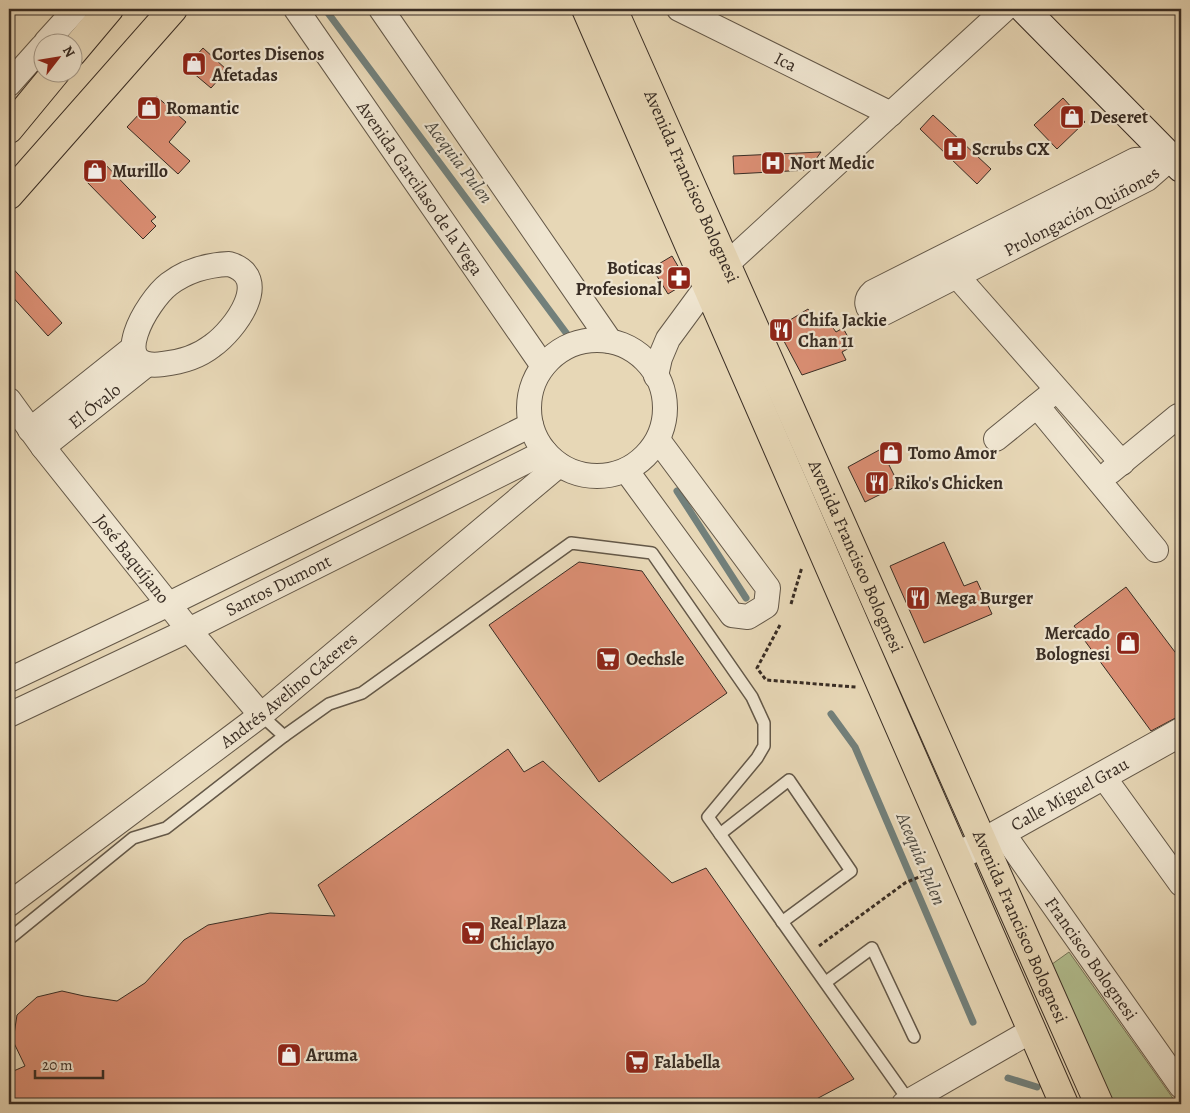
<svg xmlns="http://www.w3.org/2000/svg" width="1190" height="1113" font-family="Alegreya,serif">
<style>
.green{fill:#b2bf90;stroke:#76765a}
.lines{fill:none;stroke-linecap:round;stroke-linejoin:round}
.stream{stroke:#72807b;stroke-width:7}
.building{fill:#da8e73;stroke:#392d24}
.service-casing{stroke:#645848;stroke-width:14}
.minor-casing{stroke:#645848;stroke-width:26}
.tertiary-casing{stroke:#645848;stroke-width:30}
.secondary-casing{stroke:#392d24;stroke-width:30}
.primary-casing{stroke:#392d24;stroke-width:30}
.path{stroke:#392d24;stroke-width:3;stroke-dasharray:4 2.5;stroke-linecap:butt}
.service{stroke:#efe5d0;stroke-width:11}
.minor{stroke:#efe5d0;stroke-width:24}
.tertiary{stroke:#efe5d0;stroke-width:28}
.secondary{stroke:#efe5d0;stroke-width:28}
.primary{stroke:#e7d7b6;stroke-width:28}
.labels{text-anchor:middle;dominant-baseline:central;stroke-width:4.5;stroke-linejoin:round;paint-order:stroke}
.poi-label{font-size:18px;font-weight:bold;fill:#392d24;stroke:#efe5d0;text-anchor:start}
.street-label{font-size:18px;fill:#392d24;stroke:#efe5d0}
.water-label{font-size:19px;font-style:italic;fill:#4c4941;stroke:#efe5d0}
</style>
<rect width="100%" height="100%" fill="#e7d7b6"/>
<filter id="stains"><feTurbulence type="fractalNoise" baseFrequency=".004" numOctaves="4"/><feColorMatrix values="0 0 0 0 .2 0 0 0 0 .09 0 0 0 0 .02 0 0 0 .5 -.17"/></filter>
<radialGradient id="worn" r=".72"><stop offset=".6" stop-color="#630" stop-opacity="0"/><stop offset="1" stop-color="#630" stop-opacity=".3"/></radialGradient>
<polygon class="green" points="1069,952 1177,1104 1108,1104 1048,967"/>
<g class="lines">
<g class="stream">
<polyline points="325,9 567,334"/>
<polyline points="677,491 746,598"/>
<polyline points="831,714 855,747 973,1022"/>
<polyline points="1008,1078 1037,1087"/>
</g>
</g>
<g class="building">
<polygon points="203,48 227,70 211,88 186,67"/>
<polygon points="156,96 186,122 169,142 190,161 178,174 127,127"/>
<polygon points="1063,98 1085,122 1057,149 1034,125"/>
<polygon points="933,115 991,169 977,184 920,129"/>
<polygon points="821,152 808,170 734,174 733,156"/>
<polygon points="101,160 156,217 151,221 156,226 143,239 83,178 89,172 90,168"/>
<polygon points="672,256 682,273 681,286 668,294 652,268"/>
<polygon points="9,264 62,323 48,336 9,293"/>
<polygon points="808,309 819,326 828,321 836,332 843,328 853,346 842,352 846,360 802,375 777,328"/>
<polygon points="881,449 899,485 865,502 848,467"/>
<polygon points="944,542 964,586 977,581 992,614 924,643 890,566"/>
<polygon points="579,562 642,571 727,693 599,782 489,625"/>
<polygon points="1126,587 1181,660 1181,715 1151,731 1074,626"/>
<polygon points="508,749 524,772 543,761 672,883 706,868 854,1079 807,1104 9,1104 9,1073 25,1066 13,1041 17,1015 37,997 62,991 84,996 117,1001 145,983 184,940 208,925 270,913 335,916 318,885"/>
</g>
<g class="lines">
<defs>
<g id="service">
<polyline points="261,715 284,736"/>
<polyline points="720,834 789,780 851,871 782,922"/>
<polyline points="9,939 133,838 166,828 284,736 329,704 362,693 571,543 652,553 752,697 764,723 764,746 757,758 708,817 909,1101"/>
<polyline points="826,982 872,948 914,1037"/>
</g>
<g id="minor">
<path id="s1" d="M296,9L543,366"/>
<polyline points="381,9 610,341"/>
<path id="s2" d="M679,9L891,114"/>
<polyline points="46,42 76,9"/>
<polyline points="9,84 42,47"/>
<path id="s3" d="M1171,158L1135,160L873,292C864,300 866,309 876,315L884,313L1147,179L1171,158L1181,153"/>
<path d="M229,264C274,277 235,330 212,346C198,357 181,362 163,364C105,372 147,301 169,284C186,271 207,265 229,264Z"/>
<polyline points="957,276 1122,463"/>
<circle cx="597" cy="408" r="68"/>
<polyline points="656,376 660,358 668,339 707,286 727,264 1005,9"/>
<path id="s4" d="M9,400L43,447L189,630L261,715"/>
<polyline points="1037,406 1156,550"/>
<polyline points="30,430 133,348"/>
<polyline points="996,439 1049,396"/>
<path id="s5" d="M43,447L146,365"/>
<polyline points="626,470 732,615 748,617 766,606 768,588 658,440"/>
<polyline points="1110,472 1178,416"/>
<polyline points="9,680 169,604 531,425"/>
<path id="s6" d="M9,715L189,630L545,452"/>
<polyline points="1103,776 1181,884"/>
<path id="s7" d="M1002,832L1181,1086"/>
<path id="s8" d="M9,904L261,715L559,465"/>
<polyline points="904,1104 1031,1031"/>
</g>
<g id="tertiary">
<path id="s9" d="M957,857L1181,732"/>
</g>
<polyline id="secondary" points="1024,9 1181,168"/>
<g id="primary">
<polyline points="586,9 1064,1104"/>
<path id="s10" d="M613,9L1099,1104"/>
<polyline points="72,53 109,9"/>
<polyline points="9,129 56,72"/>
<polyline points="9,195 173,9"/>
</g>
</defs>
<use href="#service" class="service-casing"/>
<use href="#minor" class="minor-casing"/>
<use href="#tertiary" class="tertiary-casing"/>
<use href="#secondary" class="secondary-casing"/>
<use href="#primary" class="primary-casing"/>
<g class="path">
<polyline points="791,604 802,567"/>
<polyline points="780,625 757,668 766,680 856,687"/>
<polyline points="819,946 905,883 933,871"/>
</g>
<use href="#service" class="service"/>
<use href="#minor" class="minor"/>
<use href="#tertiary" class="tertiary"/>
<use href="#secondary" class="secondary"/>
<use href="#primary" class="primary"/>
</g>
<defs>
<symbol id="shop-square" viewBox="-11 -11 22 22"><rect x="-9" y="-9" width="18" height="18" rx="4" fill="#8f2418" stroke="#efe5d0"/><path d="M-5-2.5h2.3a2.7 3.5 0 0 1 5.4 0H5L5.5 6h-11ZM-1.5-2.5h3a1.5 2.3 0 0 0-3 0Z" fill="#fff"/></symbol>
<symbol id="hospital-square" viewBox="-11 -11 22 22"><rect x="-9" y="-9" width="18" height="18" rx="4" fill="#8f2418" stroke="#efe5d0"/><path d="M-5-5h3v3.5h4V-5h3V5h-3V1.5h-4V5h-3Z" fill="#fff"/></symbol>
<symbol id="pharmacy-square" viewBox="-11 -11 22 22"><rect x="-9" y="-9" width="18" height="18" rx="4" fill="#8f2418" stroke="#efe5d0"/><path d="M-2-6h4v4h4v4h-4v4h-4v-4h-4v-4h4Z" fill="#fff"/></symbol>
<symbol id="restaurant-square" viewBox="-11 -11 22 22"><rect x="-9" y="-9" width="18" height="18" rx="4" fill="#8f2418" stroke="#efe5d0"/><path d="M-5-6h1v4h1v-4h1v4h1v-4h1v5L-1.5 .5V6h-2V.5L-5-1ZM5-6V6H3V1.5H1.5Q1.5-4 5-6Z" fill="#fff"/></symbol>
<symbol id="supermarket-square" viewBox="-11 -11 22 22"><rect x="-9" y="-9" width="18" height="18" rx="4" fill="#8f2418" stroke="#efe5d0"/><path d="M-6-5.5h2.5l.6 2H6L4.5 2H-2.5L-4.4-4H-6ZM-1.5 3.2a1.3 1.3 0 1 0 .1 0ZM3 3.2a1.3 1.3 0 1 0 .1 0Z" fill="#fff"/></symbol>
</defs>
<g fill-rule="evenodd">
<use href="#shop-square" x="180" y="50" width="28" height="28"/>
<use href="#shop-square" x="135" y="94" width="28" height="28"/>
<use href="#shop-square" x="1058" y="103" width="28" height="28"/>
<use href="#hospital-square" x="941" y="135" width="28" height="28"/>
<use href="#hospital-square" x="759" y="149" width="28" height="28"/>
<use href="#shop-square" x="81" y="157" width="28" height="28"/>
<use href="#pharmacy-square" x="665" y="264" width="28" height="28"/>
<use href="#restaurant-square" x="767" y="316" width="28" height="28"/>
<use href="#shop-square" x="877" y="439" width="28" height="28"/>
<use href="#restaurant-square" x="863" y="469" width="28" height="28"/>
<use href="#restaurant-square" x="904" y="584" width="28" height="28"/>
<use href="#shop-square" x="1114" y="629" width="28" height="28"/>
<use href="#supermarket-square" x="594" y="645" width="28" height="28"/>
<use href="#supermarket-square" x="459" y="919" width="28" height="28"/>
<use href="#shop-square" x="275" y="1041" width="28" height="28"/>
<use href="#supermarket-square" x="623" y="1048" width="28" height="28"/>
</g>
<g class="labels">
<g class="poi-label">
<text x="212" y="54">Cortes Disenos<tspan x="212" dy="21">Afetadas</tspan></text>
<text x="166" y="108">Romantic</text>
<text x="1090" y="117">Deseret</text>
<text x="972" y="149">Scrubs CX</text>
<text x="790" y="163">Nort Medic</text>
<text x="112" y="171">Murillo</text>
<text x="662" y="268" text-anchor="end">Boticas<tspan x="662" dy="21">Profesional</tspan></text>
<text x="798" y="320">Chifa Jackie<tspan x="798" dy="21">Chan 11</tspan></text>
<text x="908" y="453">Tomo Amor</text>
<text x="894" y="483">Riko's Chicken</text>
<text x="936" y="598">Mega Burger</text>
<text x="1110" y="633" text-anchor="end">Mercado<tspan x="1110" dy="21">Bolognesi</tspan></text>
<text x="626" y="659">Oechsle</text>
<text x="490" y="923">Real Plaza<tspan x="490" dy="21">Chiclayo</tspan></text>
<text x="306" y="1055">Aruma</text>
<text x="654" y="1062">Falabella</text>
</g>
<g class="street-label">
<text stroke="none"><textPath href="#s2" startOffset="119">Ica</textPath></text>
<text stroke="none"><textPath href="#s10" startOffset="194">Avenida Francisco Bolognesi</textPath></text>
<text stroke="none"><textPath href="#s1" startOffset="218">Avenida Garcilaso de la Vega</textPath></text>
<text stroke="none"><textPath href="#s3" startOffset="588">Prolongación Quiñones</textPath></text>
<text stroke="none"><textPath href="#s5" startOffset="66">El Óvalo</textPath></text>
<text stroke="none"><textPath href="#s10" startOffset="599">Avenida Francisco Bolognesi</textPath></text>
<text stroke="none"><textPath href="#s4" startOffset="201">José Baquíjano</textPath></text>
<text stroke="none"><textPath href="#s6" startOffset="299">Santos Dumont</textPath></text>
<text stroke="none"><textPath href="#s8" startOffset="352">Andrés Avelino Cáceres</textPath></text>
<text stroke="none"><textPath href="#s9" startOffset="129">Calle Miguel Grau</textPath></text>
<text stroke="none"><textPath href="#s10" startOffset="1004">Avenida Francisco Bolognesi</textPath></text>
<text stroke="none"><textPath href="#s7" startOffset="155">Francisco Bolognesi</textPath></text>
</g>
<g class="water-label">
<text transform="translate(459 162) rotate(53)">Acequia Pulen</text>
<text transform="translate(921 859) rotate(67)">Acequia Pulen</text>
</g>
</g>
<rect width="1190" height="1113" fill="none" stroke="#e7d7b6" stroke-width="30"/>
<rect x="10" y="10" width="1170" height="1093" fill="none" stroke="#392d24" stroke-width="2.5"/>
<rect x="15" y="15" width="1160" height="1083" fill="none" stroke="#392d24"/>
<g transform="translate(58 58) rotate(59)"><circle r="24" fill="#efe5d0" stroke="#a69b8b"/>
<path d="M0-4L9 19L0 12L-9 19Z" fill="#8f2418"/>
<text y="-8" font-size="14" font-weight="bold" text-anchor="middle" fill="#392d24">N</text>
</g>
<path d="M35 1070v8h68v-8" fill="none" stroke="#392d24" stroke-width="2.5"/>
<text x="42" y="1070" font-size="15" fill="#392d24" stroke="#efe5d0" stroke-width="4" paint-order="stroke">20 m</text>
<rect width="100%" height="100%" filter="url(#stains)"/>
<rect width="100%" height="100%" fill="url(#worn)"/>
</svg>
